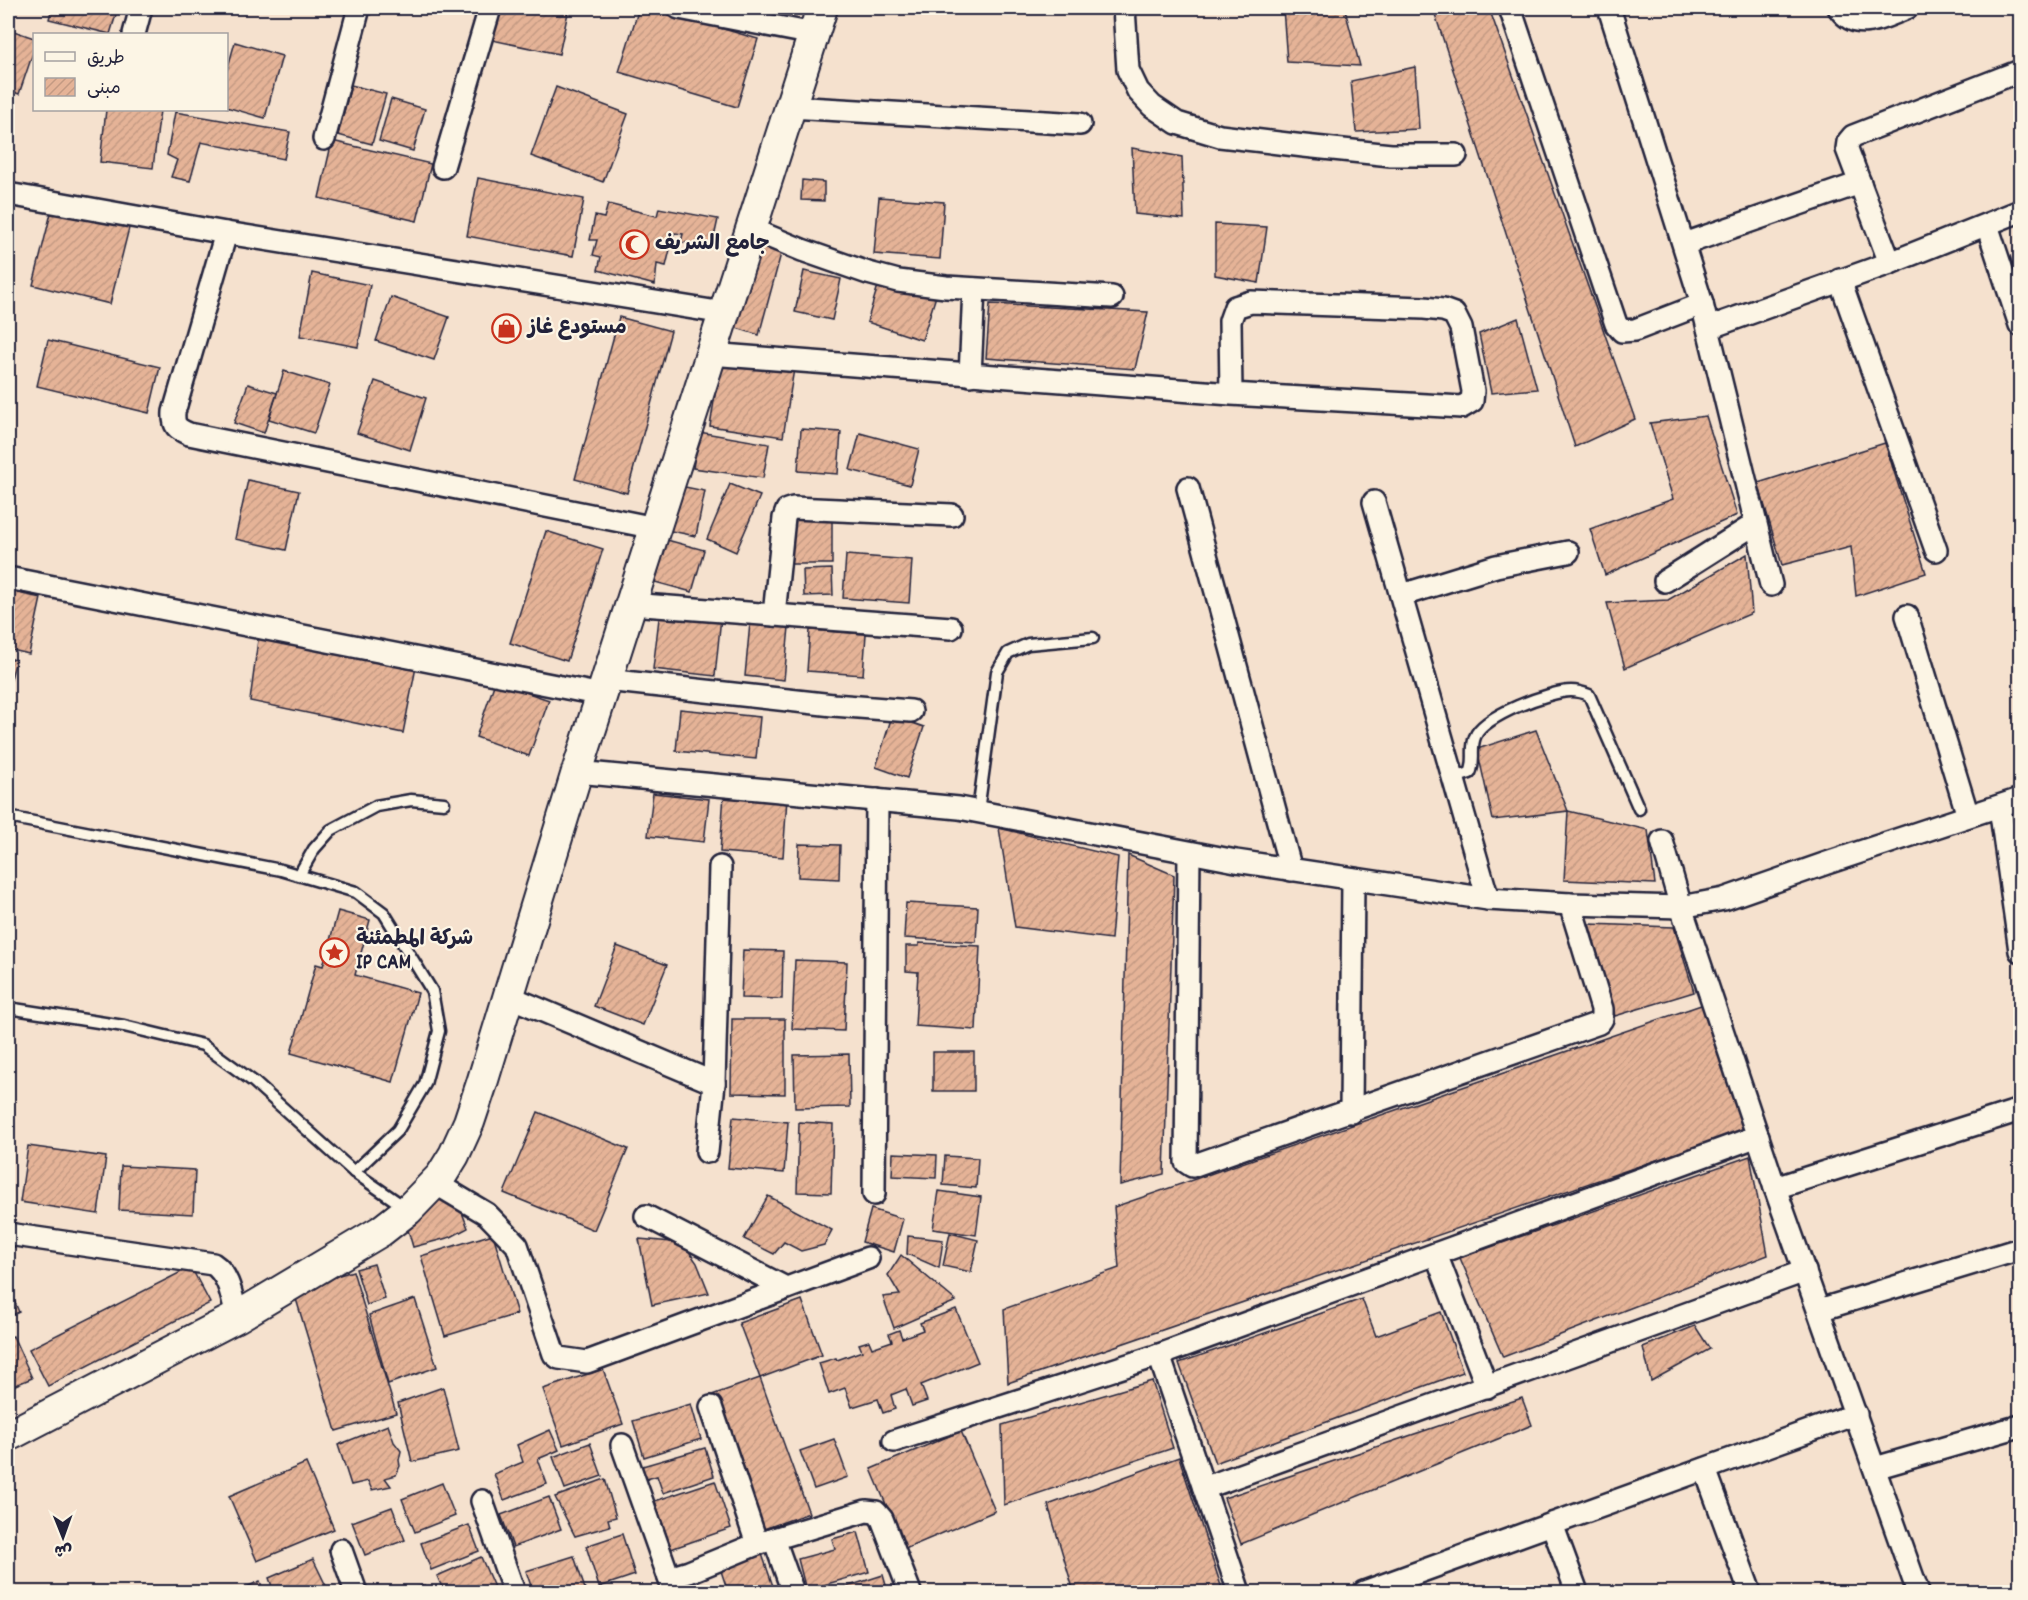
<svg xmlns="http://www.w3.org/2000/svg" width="2028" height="1600" font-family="Dekko,'Playpen Sans Arabic',sans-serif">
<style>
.building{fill:url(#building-hatch);stroke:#22223b;stroke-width:1.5}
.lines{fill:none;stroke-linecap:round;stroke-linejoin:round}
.service-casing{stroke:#22223b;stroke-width:15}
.minor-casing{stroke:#22223b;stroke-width:26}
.secondary-casing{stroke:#22223b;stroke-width:34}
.service{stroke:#fcf5e5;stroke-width:10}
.minor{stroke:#fcf5e5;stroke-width:21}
.secondary{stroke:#fcf5e5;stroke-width:30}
.labels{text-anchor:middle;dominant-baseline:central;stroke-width:4.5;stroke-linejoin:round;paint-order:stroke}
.poi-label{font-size:21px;font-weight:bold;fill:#22223b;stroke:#fcf5e5;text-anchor:start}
</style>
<defs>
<pattern id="building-hatch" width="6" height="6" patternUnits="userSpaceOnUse" patternTransform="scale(1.5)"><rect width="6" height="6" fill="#e5b397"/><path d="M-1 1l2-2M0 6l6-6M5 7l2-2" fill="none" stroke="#c49a83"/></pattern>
</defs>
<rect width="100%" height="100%" fill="#f5e1ce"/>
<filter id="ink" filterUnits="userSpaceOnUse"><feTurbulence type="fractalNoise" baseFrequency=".0167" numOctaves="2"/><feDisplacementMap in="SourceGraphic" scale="12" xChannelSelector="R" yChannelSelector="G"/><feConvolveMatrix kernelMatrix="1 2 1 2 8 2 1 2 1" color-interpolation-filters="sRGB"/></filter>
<g filter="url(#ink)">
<g class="building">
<polygon points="52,8 118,8 110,34 49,19"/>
<polygon points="499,8 569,8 559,54 492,40"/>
<polygon points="639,8 651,8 758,39 737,107 619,72"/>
<polygon points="1283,8 1329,8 1345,10 1360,66 1287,62"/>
<polygon points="1433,8 1489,8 1635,419 1575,447"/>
<polygon points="8,29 34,38 34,50 19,94 8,90"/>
<polygon points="235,42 282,56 265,118 226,107 226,74"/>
<polygon points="1415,67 1419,129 1356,132 1351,81"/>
<polygon points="351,85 386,94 372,144 338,135"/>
<polygon points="556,87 628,114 603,182 531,156"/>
<polygon points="391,99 425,109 413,151 379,141"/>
<polygon points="106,110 160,110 153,168 100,162"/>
<polygon points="175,112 290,132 284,159 201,142 190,181 171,177 177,160 167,155"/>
<polygon points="332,141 431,164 417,221 319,198"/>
<polygon points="1132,148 1182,157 1184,219 1135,214"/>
<polygon points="478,178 584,199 573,256 467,236"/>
<polygon points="802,180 824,182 824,201 801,200"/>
<polygon points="879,197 944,202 940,259 874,254"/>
<polygon points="608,204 657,216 659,208 718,219 712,247 681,242 683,234 674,233 666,266 657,264 655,285 598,270 601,257 593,255 597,240 590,240 595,216 604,218"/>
<polygon points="53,205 130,224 110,304 33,285"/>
<polygon points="1215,224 1267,227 1259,283 1215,275"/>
<polygon points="756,243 782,250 759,335 733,327"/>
<polygon points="804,271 841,279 832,320 795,312"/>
<polygon points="312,273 370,285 358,347 300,336"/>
<polygon points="880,279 936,296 922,340 867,322"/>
<polygon points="391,297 449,317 434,360 376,341"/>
<polygon points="990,304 1148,312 1135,369 986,358"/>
<polygon points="619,317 671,331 627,493 575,479"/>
<polygon points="1518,318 1537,389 1491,393 1479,334"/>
<polygon points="48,340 160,367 149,413 37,386"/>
<polygon points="721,358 794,369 783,437 710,426"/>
<polygon points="284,371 330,385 314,433 269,419"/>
<polygon points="375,381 426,398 410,450 357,433"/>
<polygon points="248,384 277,393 264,433 234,423"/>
<polygon points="1706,416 1737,515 1605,575 1590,529 1673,499 1650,423"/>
<polygon points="801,429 841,432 838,474 798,471"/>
<polygon points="699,432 769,444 763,478 693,468"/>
<polygon points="860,433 919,449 910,485 850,470"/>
<polygon points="1885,443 1926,573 1856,596 1851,547 1782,565 1758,483"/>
<polygon points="248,480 299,491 286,550 235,539"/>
<polygon points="730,484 760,496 736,552 707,539"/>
<polygon points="680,486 705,491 696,536 671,531"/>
<rect x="787" y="517" width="45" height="47"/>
<polygon points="546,531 603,549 567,661 510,643"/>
<polygon points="667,540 704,550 692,592 655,582"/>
<polygon points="1747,554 1752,613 1625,668 1607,603 1668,600"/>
<polygon points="846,555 912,560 909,603 843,598"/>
<polygon points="832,569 833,595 804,596 803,570"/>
<polygon points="8,591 41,598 29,654 8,649"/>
<polygon points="660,610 721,617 715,676 653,669"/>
<polygon points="750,623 789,627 784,680 745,676"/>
<polygon points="810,630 866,634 863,675 807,671"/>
<polygon points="259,632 417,662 403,733 250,701"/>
<polygon points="8,658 16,660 8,690"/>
<polygon points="495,682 549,700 529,756 476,737"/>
<polygon points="680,709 760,717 756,759 676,751"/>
<polygon points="892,716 924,727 907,778 876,767"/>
<polygon points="1536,730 1568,811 1493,820 1477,749"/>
<polygon points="653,793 709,799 704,842 648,836"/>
<polygon points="724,794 787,798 783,857 720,852"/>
<polygon points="1568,811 1648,830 1655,884 1564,880"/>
<polygon points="999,828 1118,857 1111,939 1015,927"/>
<polygon points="799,844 840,845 839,879 798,877"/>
<polygon points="1128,855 1174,875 1164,1174 1120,1185"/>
<polygon points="906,903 978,907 976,942 904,938"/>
<polygon points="338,911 370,920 355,975 418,993 393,1082 291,1053 316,964 323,966"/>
<polygon points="1589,924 1674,927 1694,992 1615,1016"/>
<polygon points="919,943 980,946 976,1030 915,1026 918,972 906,971 906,946 919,946"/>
<polygon points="617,946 667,965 643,1025 594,1006"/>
<polygon points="743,950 783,951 782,999 741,998"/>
<polygon points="795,960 847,962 844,1031 792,1029"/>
<polygon points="1704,1004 1747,1129 1008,1383 1004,1309 1119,1268 1114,1207"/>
<polygon points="732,1019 785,1019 785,1094 731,1093"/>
<rect x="933" y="1052" width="41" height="39"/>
<polygon points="849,1054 850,1107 795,1108 794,1055"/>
<polygon points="538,1112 628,1149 594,1230 504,1193"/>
<polygon points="733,1117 788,1122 784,1173 728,1168"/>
<polygon points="799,1122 833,1124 831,1193 797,1192"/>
<polygon points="28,1146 106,1157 98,1214 20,1202"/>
<polygon points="893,1153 937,1155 936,1178 892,1176"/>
<polygon points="945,1156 978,1158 976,1188 943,1185"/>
<polygon points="1750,1156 1768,1255 1503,1357 1460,1258"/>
<polygon points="121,1166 195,1170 193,1214 119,1210"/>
<polygon points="939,1191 981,1197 976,1235 933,1229"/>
<polygon points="440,1195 461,1210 468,1228 451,1237 413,1247 408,1230 429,1211 430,1208"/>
<polygon points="768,1196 832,1230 824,1245 801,1251 784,1242 774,1254 744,1239"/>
<polygon points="871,1209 903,1219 894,1252 862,1242"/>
<polygon points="950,1233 978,1240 971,1272 943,1266"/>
<polygon points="493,1234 517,1314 445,1336 421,1256"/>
<polygon points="908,1236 943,1240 939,1268 907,1254"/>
<polygon points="639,1239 672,1242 688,1250 697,1263 709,1293 652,1305"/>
<polygon points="901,1255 956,1301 894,1328 883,1297 900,1295 888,1275"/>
<polygon points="374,1264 385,1299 367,1305 356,1269"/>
<polygon points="191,1267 210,1303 48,1386 29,1349"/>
<polygon points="353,1271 396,1413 336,1431 293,1289"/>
<polygon points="8,1286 19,1312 8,1317"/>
<polygon points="415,1299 437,1367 388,1384 369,1315"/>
<polygon points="1362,1299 1376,1336 1441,1312 1463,1372 1215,1463 1179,1363"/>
<polygon points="802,1300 822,1355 760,1378 739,1323"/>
<polygon points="956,1309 978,1362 921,1385 927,1401 912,1406 906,1389 891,1395 895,1409 883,1413 878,1399 852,1407 845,1388 829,1394 819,1363 836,1358 837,1360 862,1351 859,1344 869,1341 872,1348 892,1341 889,1334 899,1330 902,1338 923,1330 920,1323"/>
<polygon points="1695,1326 1710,1349 1651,1381 1643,1347"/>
<polygon points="13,1336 32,1378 8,1388 8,1338"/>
<polygon points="603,1369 623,1424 563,1445 543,1389"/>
<polygon points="760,1378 809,1513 761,1530 712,1395"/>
<polygon points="1152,1381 1173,1448 1004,1505 1002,1425"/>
<polygon points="443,1387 459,1451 412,1462 398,1403"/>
<polygon points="1522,1398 1532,1425 1241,1544 1224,1498"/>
<polygon points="691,1404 701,1439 644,1457 633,1421"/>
<polygon points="388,1425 394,1442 401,1451 399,1460 400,1466 396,1475 385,1478 391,1486 372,1490 368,1481 351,1485 338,1445"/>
<polygon points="550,1430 559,1450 538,1459 547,1484 504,1500 494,1474 523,1462 517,1445"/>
<polygon points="961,1431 995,1511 905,1549 871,1469"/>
<polygon points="834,1439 848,1477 814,1489 800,1451"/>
<polygon points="590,1443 602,1476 565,1489 553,1457"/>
<polygon points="705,1448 714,1476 663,1493 657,1476 643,1480 639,1467"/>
<polygon points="1179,1457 1223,1592 1074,1592 1048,1505"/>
<polygon points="306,1463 334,1529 257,1561 229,1496"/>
<polygon points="605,1479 616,1517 608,1519 610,1526 575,1536 555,1497"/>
<polygon points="715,1481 731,1528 671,1549 655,1501"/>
<polygon points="442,1483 455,1516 415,1532 402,1499"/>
<polygon points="549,1497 561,1529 513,1547 501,1515"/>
<polygon points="392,1507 405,1540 365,1555 352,1522"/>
<polygon points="469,1525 479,1551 431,1570 421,1543"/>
<polygon points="858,1532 869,1572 806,1590 798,1559 835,1549 832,1539"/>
<polygon points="622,1534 635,1575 599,1587 586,1546"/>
<polygon points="761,1551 775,1592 728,1592 719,1565"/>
<polygon points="574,1556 586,1592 533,1592 526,1571"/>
<polygon points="481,1557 496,1592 444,1592 437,1576"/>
<polygon points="313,1559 329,1592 274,1592 269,1578"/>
<polygon points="883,1575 888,1592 845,1592 843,1588"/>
<polygon points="260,1581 264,1592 235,1592"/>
<polygon points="425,1585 427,1592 402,1592"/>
</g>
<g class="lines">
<defs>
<g id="service">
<path d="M1454,778L1470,773C1476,761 1470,749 1475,737C1482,716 1550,691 1571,691C1576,691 1584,693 1589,695L1639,809"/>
<polyline points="978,811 997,672 1008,653 1028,644 1093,638"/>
<polyline points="8,817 281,870 356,892 384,913 432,991 439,1031 425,1084 398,1130 354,1172"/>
<polyline points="299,875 314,849 331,830 376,806 411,800 444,803"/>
<polyline points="8,1008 124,1026 203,1045 254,1082 354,1172 406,1208"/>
</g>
<g id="minor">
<polyline points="679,8 814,34"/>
<polyline points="1124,8 1128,70 1138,91 1152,106 1177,123 1220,136 1304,146 1391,155 1456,155"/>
<polyline points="1510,8 1616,324 1622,331 1635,330 1702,304"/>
<polyline points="1609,8 1702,304 1771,585"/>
<path d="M1839,8C1857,34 1883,17 1907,8"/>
<polyline points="134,34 141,8"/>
<polyline points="790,107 1080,124"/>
<polyline points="324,139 359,8"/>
<polyline points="443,167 490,8"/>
<polyline points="8,194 226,233 724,313"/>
<polyline points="1987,225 2020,325"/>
<polyline points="751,229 802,250 868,273 898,281 946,287 1112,297"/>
<path d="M226,233L174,412C173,426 177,429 189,434L655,528"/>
<polyline points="1684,244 1860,183"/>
<polyline points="1890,263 1847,149 1848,142 1853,136 2020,71"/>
<polyline points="1840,280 1936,550"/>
<polyline points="1708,328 1890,263 2020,211"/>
<polyline points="710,354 1231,394 1462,407 1472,401 1473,391 1461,328 1454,314 1443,310 1424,308 1251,302 1235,307 1230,321 1231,394"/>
<polyline points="970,375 974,289"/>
<polyline points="1188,488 1291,870"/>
<polyline points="1374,502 1488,899"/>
<polyline points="8,578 602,695"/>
<polyline points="1665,581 1755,524"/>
<polyline points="1402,595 1496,566 1568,552"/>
<polyline points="630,604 774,615 784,518 787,510 793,508 952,515"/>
<polyline points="774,615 951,628"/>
<polyline points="1907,616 1968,816"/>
<polyline points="606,680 833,705 911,711"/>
<polyline points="577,772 959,808 1236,861 1488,899 1570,904 1681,907 1724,899 1827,863 2020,799"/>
<polyline points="2000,807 2020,951"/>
<polyline points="1662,841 1681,907 1775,1188 1918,1592"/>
<polyline points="1189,853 1186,1162 1192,1166 1599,1023 1602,1019 1602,1009 1570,904"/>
<polyline points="508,996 714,1083"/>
<polyline points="1351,1112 1353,879"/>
<polyline points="707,1152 714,1083 720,867"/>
<polyline points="435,1183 487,1214 517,1245 554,1354 559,1358 587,1362 868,1258"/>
<polyline points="1775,1188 2020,1110"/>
<polyline points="874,1194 877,800"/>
<polyline points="646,1216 786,1288"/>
<path d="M8,1234L213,1264C230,1275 232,1299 237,1317"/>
<polyline points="1436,1254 1487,1387"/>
<polyline points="1819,1310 2020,1249"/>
<polyline points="1159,1355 1239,1592"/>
<polyline points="711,1407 757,1544"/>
<polyline points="894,1441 1159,1355 1758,1136"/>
<polyline points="622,1445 674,1592"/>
<polyline points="1875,1468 2020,1426"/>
<polyline points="1705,1469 1750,1592"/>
<polyline points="1204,1488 1805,1271"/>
<polyline points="482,1501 514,1592"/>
<polyline points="1552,1524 1577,1592"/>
<polyline points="774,1539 793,1592"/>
<polyline points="341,1550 356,1592"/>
<polyline points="669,1578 689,1572 757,1544 866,1511 876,1512 882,1519 910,1592"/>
<polyline points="1364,1592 1856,1414"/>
</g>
<polyline id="secondary" points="8,1436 237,1317 381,1231 408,1210 441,1176 454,1155 469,1122 482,1083 577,772 822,8"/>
</defs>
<use href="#service" class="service-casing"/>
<use href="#minor" class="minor-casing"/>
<use href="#secondary" class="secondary-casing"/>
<use href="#service" class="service"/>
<use href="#minor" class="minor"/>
<use href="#secondary" class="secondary"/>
</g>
</g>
<defs>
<symbol id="mosque-ring" viewBox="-11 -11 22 22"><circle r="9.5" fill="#fcf5e5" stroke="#c8321e" stroke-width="1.5"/><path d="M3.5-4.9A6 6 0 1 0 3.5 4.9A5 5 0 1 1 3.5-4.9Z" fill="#c8321e"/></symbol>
<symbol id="shop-ring" viewBox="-11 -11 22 22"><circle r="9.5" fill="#fcf5e5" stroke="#c8321e" stroke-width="1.5"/><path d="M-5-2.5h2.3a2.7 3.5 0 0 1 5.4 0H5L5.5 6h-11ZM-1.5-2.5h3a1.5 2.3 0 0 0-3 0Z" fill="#c8321e"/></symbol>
<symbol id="sight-ring" viewBox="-11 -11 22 22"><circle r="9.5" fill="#fcf5e5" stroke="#c8321e" stroke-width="1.5"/><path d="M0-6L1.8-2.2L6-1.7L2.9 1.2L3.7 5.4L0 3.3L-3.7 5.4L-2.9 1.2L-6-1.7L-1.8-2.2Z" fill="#c8321e"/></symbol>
</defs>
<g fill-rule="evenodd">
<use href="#mosque-ring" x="618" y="228" width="33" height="33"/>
<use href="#shop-ring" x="490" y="312" width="33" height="33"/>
<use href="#sight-ring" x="318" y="936" width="33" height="33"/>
</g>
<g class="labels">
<g class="poi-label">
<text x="655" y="245">جامع الشريف</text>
<text x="528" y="329">مستودع غاز</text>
<text x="356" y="940">شركة المطمئنة<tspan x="356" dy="24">IP CAM</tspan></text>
</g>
</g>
<rect width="2028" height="1600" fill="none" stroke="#fcf5e5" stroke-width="30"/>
<rect x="15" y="15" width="1998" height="1570" fill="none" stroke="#22223b" stroke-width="2" filter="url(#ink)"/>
<rect x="33" y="33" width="195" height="78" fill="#fcf5e5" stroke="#a5a1a1" stroke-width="1.5"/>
<rect x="45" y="52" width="30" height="9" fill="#fcf5e5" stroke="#a5a1a1" stroke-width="1.5"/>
<text x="87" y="63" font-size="18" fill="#22223b">طريق</text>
<rect x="45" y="78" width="30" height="18" fill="url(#building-hatch)" stroke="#a5a1a1" stroke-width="1.5"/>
<text x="87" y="93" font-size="18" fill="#22223b">مبنى</text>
<g transform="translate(63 1537) rotate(179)" stroke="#fcf5e5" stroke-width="4.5" paint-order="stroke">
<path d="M0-4.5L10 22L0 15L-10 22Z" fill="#22223b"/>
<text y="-9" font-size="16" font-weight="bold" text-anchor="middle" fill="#22223b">ش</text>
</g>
</svg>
